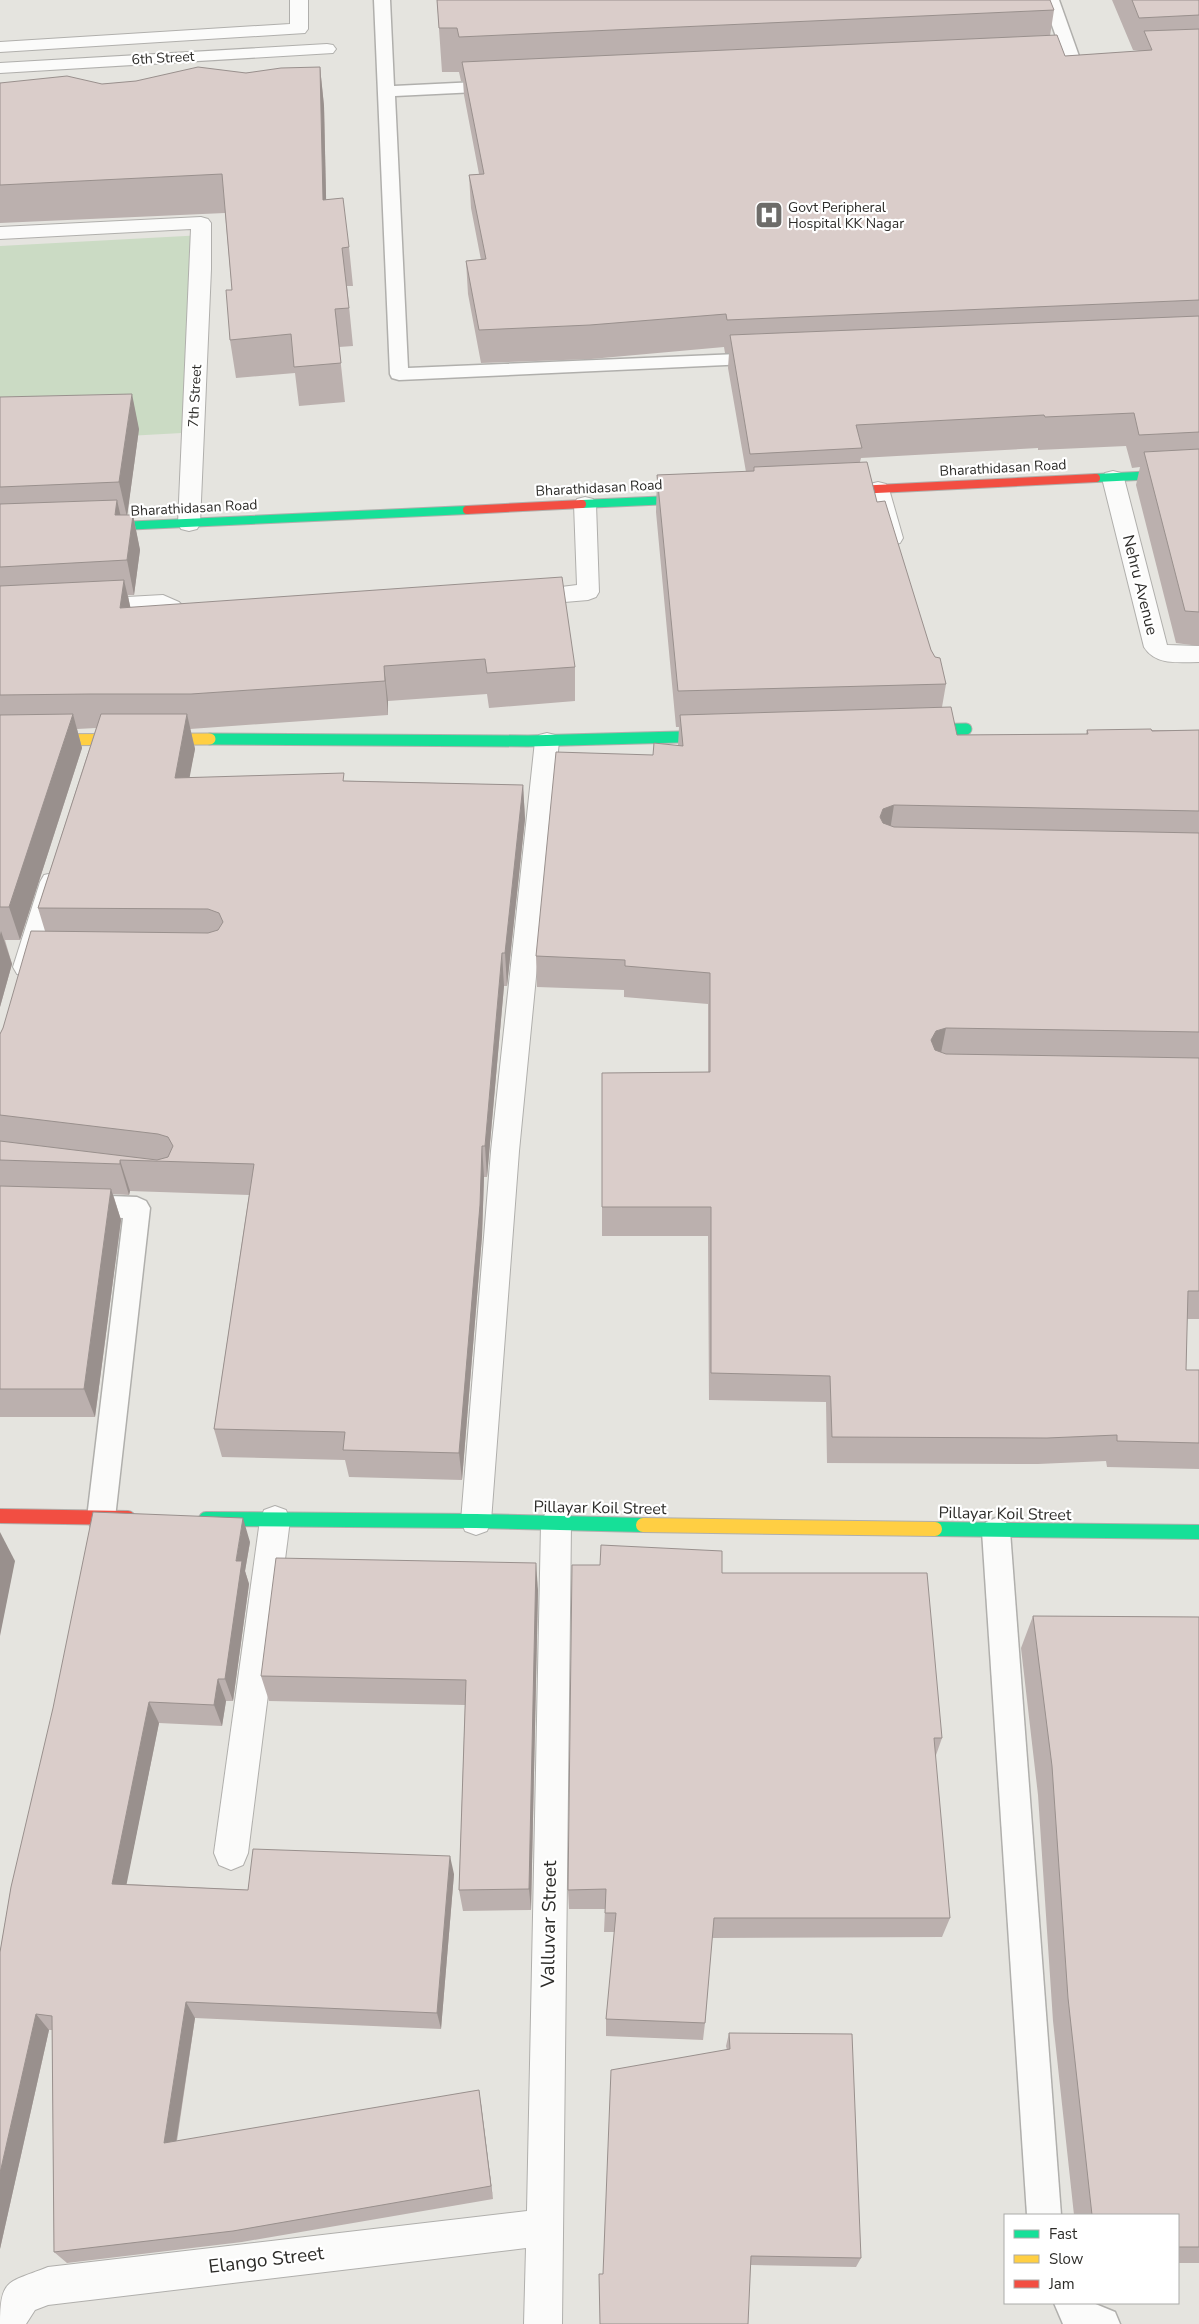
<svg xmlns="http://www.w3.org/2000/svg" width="1199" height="2324" font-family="'Nunito Sans',sans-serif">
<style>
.green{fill:#cbdbc4}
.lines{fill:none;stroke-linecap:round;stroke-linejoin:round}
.lane-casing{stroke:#b0afac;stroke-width:3}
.street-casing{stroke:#b0afac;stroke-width:2}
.fast-far2-casing{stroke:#b0afac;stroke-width:10}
.fast-far1-casing{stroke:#b0afac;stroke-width:13}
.fast-casing{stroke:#b0afac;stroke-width:16}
.slow-far1-casing{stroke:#b0afac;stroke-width:13}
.slow-casing{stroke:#b0afac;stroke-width:16}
.jam-far1-casing{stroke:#b0afac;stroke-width:10}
.jam-casing{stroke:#b0afac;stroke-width:16}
.lane{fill:#fbfbfa;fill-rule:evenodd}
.street{fill:#fbfbfa;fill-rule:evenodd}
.fast-far2{stroke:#16e098;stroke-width:8}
.fast-far1{stroke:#16e098;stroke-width:11}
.fast{stroke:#16e098;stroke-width:14}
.slow-far1{stroke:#ffcf43;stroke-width:11}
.slow{stroke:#ffcf43;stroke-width:14}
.jam-far1{stroke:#f24e42;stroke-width:8}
.jam{stroke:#f24e42;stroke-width:14}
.wall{fill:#bbb0ae}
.shaded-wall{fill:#99908d}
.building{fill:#dacdca;stroke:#99908d}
.labels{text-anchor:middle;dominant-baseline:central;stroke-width:4.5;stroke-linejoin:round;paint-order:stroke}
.far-street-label{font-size:14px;fill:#2d2c29;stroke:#fff}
.far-poi-label{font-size:14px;fill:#2d2c29;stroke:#fff;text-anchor:start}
.street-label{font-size:16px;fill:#2d2c29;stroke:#fff}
.near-street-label{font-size:19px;fill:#2d2c29;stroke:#fff}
</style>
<rect width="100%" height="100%" fill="#e5e4df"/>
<polygon class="green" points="204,235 200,432 0,443 0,246"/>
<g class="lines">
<defs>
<g id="lane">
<polygon points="374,0 390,0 394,86 497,81 503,83 505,86 503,89 497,91 395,96 408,368 762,353 769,355 771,359 769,363 399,380 392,378 390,374"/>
<polygon points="1043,0 1059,0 1080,59 1078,62 1066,62 1064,59"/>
<polygon points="84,1195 137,1197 146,1201 150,1208 115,1518 111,1527 101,1531 91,1527 87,1518 123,1218 84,1217 75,1213 71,1206 75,1199"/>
<polygon points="996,1518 1006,1522 1010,1531 1061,2215 1027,2215 982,1531 986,1522"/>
<polygon points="1054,2303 1093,2303 1115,2312 1120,2324 1063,2324"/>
</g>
<g id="street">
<polygon points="290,0 308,0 308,29 305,33 0,52 0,42 290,24"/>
<polygon points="327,44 333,45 336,49 333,53 0,73 0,63"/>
<polygon points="201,217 208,219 211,223 211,269 200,524 197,529 189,531 181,529 178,524 191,229 0,239 0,227"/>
<path d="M1113,471L1121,473L1124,478L1167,645L1199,646V662C1179,662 1156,666 1144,647L1102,478L1105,473Z"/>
<polygon points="878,482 886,484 889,489 903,538 900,543 892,545 884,543 881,538 867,489 870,484"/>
<polygon points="585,497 593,499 596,504 599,592 596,597 588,600 529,605 521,602 518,597 521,592 577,585 574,504 577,499"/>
<polygon points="163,595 179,602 184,607 207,613 210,618 207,623 199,626 176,621 168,618 160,611 91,615 83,612 80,607 83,602 91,599"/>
<polygon points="547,733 555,735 559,741 519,1151 491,1521 487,1531 476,1535 465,1531 461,1521 491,1151 535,741 539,735"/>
<polygon points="53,873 62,875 66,882 39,967 35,974 26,977 17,974 13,967 40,882 44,875"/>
<polygon points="275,1506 286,1510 290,1520 248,1853 243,1865 231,1870 219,1865 214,1853 260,1520 264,1510"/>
<path d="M556,1510L567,1514L571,1524L562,2324H524L526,2248L48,2305L35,2310L26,2324H0C0,2278 8,2283 48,2267L527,2211L541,1524L545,1514Z"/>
</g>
<g id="fast-far2">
<polyline points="1096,478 1199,473"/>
<polyline points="582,504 693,499"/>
<polyline points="99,527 467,510"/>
</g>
<g id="fast-far1">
<polyline points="919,730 966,729"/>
<polyline points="210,739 528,741 716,736"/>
</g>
<g id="fast">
<polyline points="206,1519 476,1521 643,1525"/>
<polyline points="935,1529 1199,1532"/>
</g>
<polyline id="slow-far1" points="0,740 210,739"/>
<polyline id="slow" points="643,1525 935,1529"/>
<g id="jam-far1">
<polyline points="836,491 1096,478"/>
<polyline points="467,510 582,504"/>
</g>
<polyline id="jam" points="0,1516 128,1518"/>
</defs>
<use href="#lane" class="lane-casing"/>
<use href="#street" class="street-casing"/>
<use href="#fast-far2" class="fast-far2-casing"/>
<use href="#fast-far1" class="fast-far1-casing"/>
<use href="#fast" class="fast-casing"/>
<use href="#slow-far1" class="slow-far1-casing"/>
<use href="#slow" class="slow-casing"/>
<use href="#jam-far1" class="jam-far1-casing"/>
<use href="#jam" class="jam-casing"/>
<use href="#lane" class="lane"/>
<use href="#street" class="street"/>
<use href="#fast-far2" class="fast-far2"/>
<use href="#fast-far1" class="fast-far1"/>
<use href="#fast" class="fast"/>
<use href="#slow-far1" class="slow-far1"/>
<use href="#slow" class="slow"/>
<use href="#jam-far1" class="jam-far1"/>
<use href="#jam" class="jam"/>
</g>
<g class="wall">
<polygon points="437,0 1054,10 1050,36 1065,56 1140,51 1133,50 1112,0 1199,0 1199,646 1176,643 1136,485 1140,467 1132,468 1126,446 1038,450 1038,448 861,458 860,462 877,502 931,650 946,684 942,707 957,735 1086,734 1087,730 1199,730 1199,1319 1187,1319 1186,1370 1199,1370 1199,1469 1107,1467 1106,1461 1038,1464 827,1463 826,1402 709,1400 708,1236 602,1236 602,1073 708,1072 708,1004 624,997 624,990 537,987 536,956 653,755 678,745 679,727 676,727 656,512 657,475 746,472 728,368 729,353 725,353 724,347 591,359 481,363 468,294 466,261 481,260 471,208 469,175 479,174 464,95 463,81 461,81 459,72 442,72"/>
<polygon points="320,67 324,106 326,200 349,247 353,286 347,286 353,346 339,347 345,402 299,406 295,373 236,378 230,340 232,290 225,213 0,223 0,83 102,84"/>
<polygon points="0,397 139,429 127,515 133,515 140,550 134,595 128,595 130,607 575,667 575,701 489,708 487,694 388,701 388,715 190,729 195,749 189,777 523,785 525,819 507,986 504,986 487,1177 484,1177 482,1236 462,1480 349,1477 345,1460 222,1457 214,1429 249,1195 130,1191 129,1195 113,1194 121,1220 95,1417 0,1417 0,1034 3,1028 45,931 38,908 96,728 77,729 82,748 20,940 5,940 12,964 0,1007"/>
<polygon points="250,1542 245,1571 249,1584 233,1701 226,1701 222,1726 159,1723 126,1884 248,1890 454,1874 441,2029 195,2018 177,2141 481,2104 493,2199 242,2242 67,2263 54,2252 52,2030 49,2030 0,2249 0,1952 11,1887"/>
<polygon points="722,1573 942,1738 935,1758 950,1918 942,1937 712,1938 705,2023 703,2040 606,2036 606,2019 615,1932 604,1932 605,1909 569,1909 568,1890"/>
<polygon points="538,1590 531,1910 463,1911 459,1890 465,1705 269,1701 261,1676"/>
<polygon points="1033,1616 1199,1617 1199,2263 1178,2263 1178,2215 1074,2215 1053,2021 1038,1795 1021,1648"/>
<polygon points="729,2033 861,2258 856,2267 751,2265 603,2274 727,2050 726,2046"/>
</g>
<g class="shaded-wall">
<polygon points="320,67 324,106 327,238 323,200"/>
<polygon points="132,394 139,429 127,517 119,482"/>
<polygon points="117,500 125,535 115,515"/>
<polygon points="133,515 140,550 134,595 127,560"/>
<polygon points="124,580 132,614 120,608"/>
<polygon points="384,666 388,701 388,715 385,681"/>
<polygon points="73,714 82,748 20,940 9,907"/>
<polygon points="187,714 195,749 183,812 175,778"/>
<polygon points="523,785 525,819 507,986 505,953"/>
<polygon points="894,805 889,837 880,817 883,809"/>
<polygon points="1,931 12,964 0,1007 0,935"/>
<polygon points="502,953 504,986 487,1177 485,1146"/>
<polygon points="946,1028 940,1058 930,1061 931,1040 936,1031"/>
<polygon points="482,1146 484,1177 482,1236 462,1480 459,1453"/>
<polygon points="120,1160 130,1191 129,1195 120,1164"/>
<polygon points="111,1189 121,1220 95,1417 84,1389"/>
<polygon points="243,1518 250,1542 245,1571 249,1584 233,1701 225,1679 236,1561"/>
<polygon points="0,1532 15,1561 0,1636"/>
<polygon points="536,1563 538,1590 531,1910 529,1889"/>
<polygon points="218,1679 226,1701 222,1726 214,1705"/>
<polygon points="149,1702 159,1723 123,1902 112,1884"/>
<polygon points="450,1856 454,1874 441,2029 437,2013"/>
<polygon points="186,2002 195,2018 174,2156 164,2143"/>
<polygon points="36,2014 49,2030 0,2249 0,2173"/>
<polygon points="479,2090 481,2104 493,2199 491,2186"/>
</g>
<g class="building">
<polygon points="437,0 1050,0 1054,10 459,37 457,28 439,28"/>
<polygon points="1132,0 1199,0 1199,15 1139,18"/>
<polygon points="1199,29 1199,300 727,320 726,314 590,325 479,330 466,261 486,259 469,175 484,174 462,62 1057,35 1065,56 1152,50 1144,31"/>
<polygon points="198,67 246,73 281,68 320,67 323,200 343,198 349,247 342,248 349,308 335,309 341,363 294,367 291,334 230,340 226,290 232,290 222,174 0,185 0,83 67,76 102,84 136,81"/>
<polygon points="1199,316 1199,432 1139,435 1134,413 1045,417 1044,415 856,425 862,448 750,454 730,335"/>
<polygon points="132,394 119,482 0,487 0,397"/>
<polygon points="1199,449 1199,612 1185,611 1144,452"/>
<polygon points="867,462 877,502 885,501 931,650 935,657 940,658 946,684 678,691 657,475 754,471 754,467"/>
<polygon points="117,500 115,515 133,515 127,560 0,567 0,504"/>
<polygon points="562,577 575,667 487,673 485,659 384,666 385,681 191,694 90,694 0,695 0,586 124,580 120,608"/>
<polygon points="951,707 957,735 1088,734 1087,730 1151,729 1152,731 1199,730 1199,811 894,805 883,809 880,817 883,823 894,827 1199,833 1199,1032 946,1028 936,1031 931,1040 935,1050 946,1054 1199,1058 1199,1291 1188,1291 1186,1370 1199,1370 1199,1443 1117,1441 1117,1435 1047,1438 832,1437 830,1376 711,1373 711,1207 602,1207 602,1073 710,1072 710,973 625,966 625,960 536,956 556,752 653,755 654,743 683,746 680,715"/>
<polygon points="73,714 9,907 0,907 0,715"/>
<polygon points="101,714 187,714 175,778 344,773 343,781 523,785 505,953 502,953 485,1146 482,1146 480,1205 459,1453 343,1450 345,1432 214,1429 254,1164 120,1160 120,1164 0,1160 0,1141 157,1160 168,1157 173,1146 168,1137 158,1134 0,1115 0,1034 3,1028 31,931 208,933 218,930 223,922 219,913 208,909 38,908"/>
<polygon points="0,1186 111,1189 84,1389 0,1389"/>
<polygon points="93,1512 243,1518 236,1561 242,1561 225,1679 218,1679 214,1705 149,1702 112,1884 248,1890 253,1849 450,1856 437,2013 186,2002 164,2143 479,2090 491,2186 233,2231 54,2252 52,2016 36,2014 0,2173 0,1952 11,1887 53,1708"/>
<polygon points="601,1545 722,1551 722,1573 927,1573 942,1738 934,1738 950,1918 714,1918 705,2023 606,2019 616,1913 605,1913 606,1889 568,1890 572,1565 600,1565"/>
<polygon points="276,1558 536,1563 529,1889 459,1890 466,1680 261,1676"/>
<polygon points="1033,1616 1199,1617 1199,2247 1178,2247 1178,2215 1092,2215 1068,1998 1052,1766"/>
<polygon points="729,2033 852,2034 861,2258 751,2256 748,2324 600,2324 599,2274 603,2274 611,2070 730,2049"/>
</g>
<defs>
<symbol id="hospital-square" viewBox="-11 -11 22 22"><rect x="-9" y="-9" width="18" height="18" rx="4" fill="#6d6c69" stroke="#fff"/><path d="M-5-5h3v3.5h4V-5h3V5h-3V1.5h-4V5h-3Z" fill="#fff"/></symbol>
</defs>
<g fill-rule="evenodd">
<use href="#hospital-square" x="753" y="199" width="32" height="32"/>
</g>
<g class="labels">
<g class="far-street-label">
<text transform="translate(163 58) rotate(-3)">6th Street</text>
<text transform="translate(195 396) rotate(-87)">7th Street</text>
<text transform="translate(1003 468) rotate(-3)">Bharathidasan Road</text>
<text transform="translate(599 488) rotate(-3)">Bharathidasan Road</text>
<text transform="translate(194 508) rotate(-3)">Bharathidasan Road</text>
</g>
<g class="far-poi-label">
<text x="788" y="207">Govt Peripheral<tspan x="788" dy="16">Hospital KK Nagar</tspan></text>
</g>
<g class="street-label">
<text transform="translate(1140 585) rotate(76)">Nehru Avenue</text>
<text transform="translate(600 1508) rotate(1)">Pillayar Koil Street</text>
<text transform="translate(1005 1514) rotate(1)">Pillayar Koil Street</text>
</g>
<g class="near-street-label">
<text transform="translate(549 1924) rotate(-89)">Valluvar Street</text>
<text transform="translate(266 2260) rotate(-7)">Elango Street</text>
</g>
</g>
<rect x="1004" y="2214" width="175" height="90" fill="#ffffff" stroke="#ababa9"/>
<rect x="1014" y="2230" width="25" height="8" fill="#16e098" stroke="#ababa9"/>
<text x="1049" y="2239" font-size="15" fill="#2d2c29">Fast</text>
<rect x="1014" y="2255" width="25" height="8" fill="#ffcf43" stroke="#ababa9"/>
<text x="1049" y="2264" font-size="15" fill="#2d2c29">Slow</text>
<rect x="1014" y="2280" width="25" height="8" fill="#f24e42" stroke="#ababa9"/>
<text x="1049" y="2289" font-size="15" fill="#2d2c29">Jam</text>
</svg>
